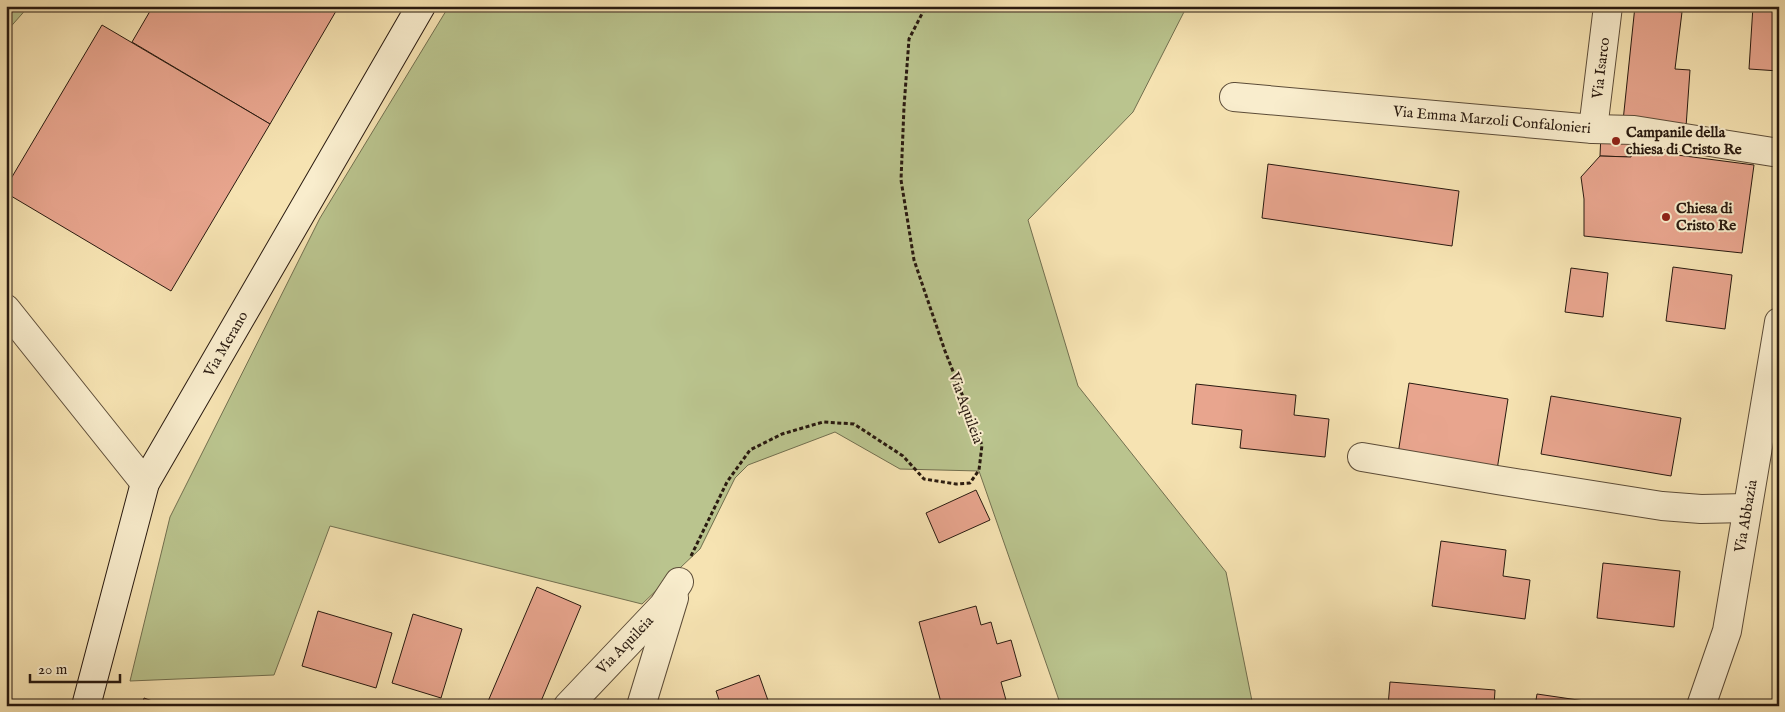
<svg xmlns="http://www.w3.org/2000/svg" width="1785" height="712" font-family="'IM FELL English',serif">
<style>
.green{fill:#bac48e;stroke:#726f4f}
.building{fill:#e8a58e;stroke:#291a10}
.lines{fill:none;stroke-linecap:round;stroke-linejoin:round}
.street-casing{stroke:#5c4c38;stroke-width:30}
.secondary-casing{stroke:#291a10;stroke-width:30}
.path{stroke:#291a10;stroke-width:3;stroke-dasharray:4 2.5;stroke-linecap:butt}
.street{stroke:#f9edcd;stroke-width:28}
.secondary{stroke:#f9edcd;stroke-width:28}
.poi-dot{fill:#8f2418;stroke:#f9edcd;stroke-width:2}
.labels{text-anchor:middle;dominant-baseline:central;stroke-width:4;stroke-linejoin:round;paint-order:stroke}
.street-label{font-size:15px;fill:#291a10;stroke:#f9edcd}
.poi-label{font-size:15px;font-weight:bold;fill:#291a10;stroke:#f9edcd;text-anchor:start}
</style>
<rect width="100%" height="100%" fill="#f6e3b2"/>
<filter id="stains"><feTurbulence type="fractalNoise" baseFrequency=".004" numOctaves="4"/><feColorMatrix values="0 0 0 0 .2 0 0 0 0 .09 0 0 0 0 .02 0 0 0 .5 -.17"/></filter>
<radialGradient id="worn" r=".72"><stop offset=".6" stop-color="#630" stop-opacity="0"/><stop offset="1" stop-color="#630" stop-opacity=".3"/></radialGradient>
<g class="green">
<polygon points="6,6 29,6 6,32"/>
<polygon points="449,6 1187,6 1133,112 1028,220 1078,386 1226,572 1253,706 1061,706 979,471 900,469 835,432 748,465 735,478 700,549 642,604 330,526 274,675 130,681 170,517 320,218"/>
</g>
<g class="building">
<polygon points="153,6 339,6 270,124 132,42"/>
<polygon points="1635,6 1682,12 1675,69 1690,70 1686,127 1623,121"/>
<polygon points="1753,6 1779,6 1779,71 1749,69"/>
<polygon points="102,25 270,124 171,291 6,193 6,187"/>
<polygon points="1601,133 1631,133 1631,157 1600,156"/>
<polygon points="1631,149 1754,165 1742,253 1584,236 1584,199 1581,177 1600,156 1631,157"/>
<polygon points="1268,164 1459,191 1452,246 1262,218"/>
<polygon points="1673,267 1732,275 1725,329 1666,321"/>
<polygon points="1571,268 1608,273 1603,317 1565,312"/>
<polygon points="1409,383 1508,399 1497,470 1398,454"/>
<polygon points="1196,384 1296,395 1294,415 1329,419 1325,457 1240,448 1242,430 1192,424"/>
<polygon points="1551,396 1681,418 1671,476 1541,454"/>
<polygon points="976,490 990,520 939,543 926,513"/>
<polygon points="1441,541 1506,550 1503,576 1530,580 1525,619 1432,606"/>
<polygon points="1603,563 1680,571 1674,627 1597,618"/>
<polygon points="537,587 581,606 539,706 486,706"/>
<polygon points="976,606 981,625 991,622 997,644 1011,640 1021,676 1001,682 1006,700 985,706 942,706 919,622"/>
<polygon points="318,611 392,633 376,688 302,666"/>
<polygon points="413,614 462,629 441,698 392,683"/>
<polygon points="759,675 770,706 721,706 716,691"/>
<polygon points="1390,682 1495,690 1494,706 1388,706"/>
<polygon points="1537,694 1619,706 1535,706"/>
<polygon points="144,698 166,706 142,706"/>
</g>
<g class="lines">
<defs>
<g id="street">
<polyline points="1234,97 1593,129 1634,130 1779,153"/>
<polyline points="1593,129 1608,6"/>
<polyline points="6,309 145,483"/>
<polyline points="1362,457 1497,480 1662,506 1701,509 1747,508"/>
<polyline points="568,706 663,606 679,582"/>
<polyline points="641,706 674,598"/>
<polyline points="1701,706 1727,631 1779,322"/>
</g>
<polyline id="secondary" points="86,706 145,483 421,6"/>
</defs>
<use href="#street" class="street-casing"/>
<use href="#secondary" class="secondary-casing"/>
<polyline class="path" points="691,556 727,482 750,450 782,434 823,422 854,424 903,456 924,479 956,484 970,483 979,470 982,445 945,351 914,260 901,180 904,107 909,39 926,6"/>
<use href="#street" class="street"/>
<use href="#secondary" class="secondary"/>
</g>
<g class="poi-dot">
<circle cx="1616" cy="141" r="5"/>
<circle cx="1666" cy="217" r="5"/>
</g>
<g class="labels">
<g class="street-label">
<text transform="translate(1601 68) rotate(-83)">Via Isarco</text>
<text transform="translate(1492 120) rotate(5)">Via Emma Marzoli Confalonieri</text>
<text transform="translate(226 344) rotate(-60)">Via Merano</text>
<text transform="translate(966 408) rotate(70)">Via Aquileia</text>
<text transform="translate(1746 516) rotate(-80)">Via Abbazia</text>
<text transform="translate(625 645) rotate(-46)">Via Aquileia</text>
</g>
<g class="poi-label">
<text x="1626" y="132">Campanile della<tspan x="1626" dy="17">chiesa di Cristo Re</tspan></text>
<text x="1676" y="208">Chiesa di<tspan x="1676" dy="17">Cristo Re</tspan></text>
</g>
</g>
<rect width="1785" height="712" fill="none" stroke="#f6e3b2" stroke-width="25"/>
<rect x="8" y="8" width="1770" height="697" fill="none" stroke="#291a10" stroke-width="2.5"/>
<rect x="12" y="12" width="1760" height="687" fill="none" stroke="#291a10"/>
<path d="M30 674v8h90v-8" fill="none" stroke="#291a10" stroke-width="2.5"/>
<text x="38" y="674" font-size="15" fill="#291a10" stroke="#f9edcd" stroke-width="4" paint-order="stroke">20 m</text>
<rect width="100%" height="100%" filter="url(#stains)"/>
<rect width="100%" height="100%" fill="url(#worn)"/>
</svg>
